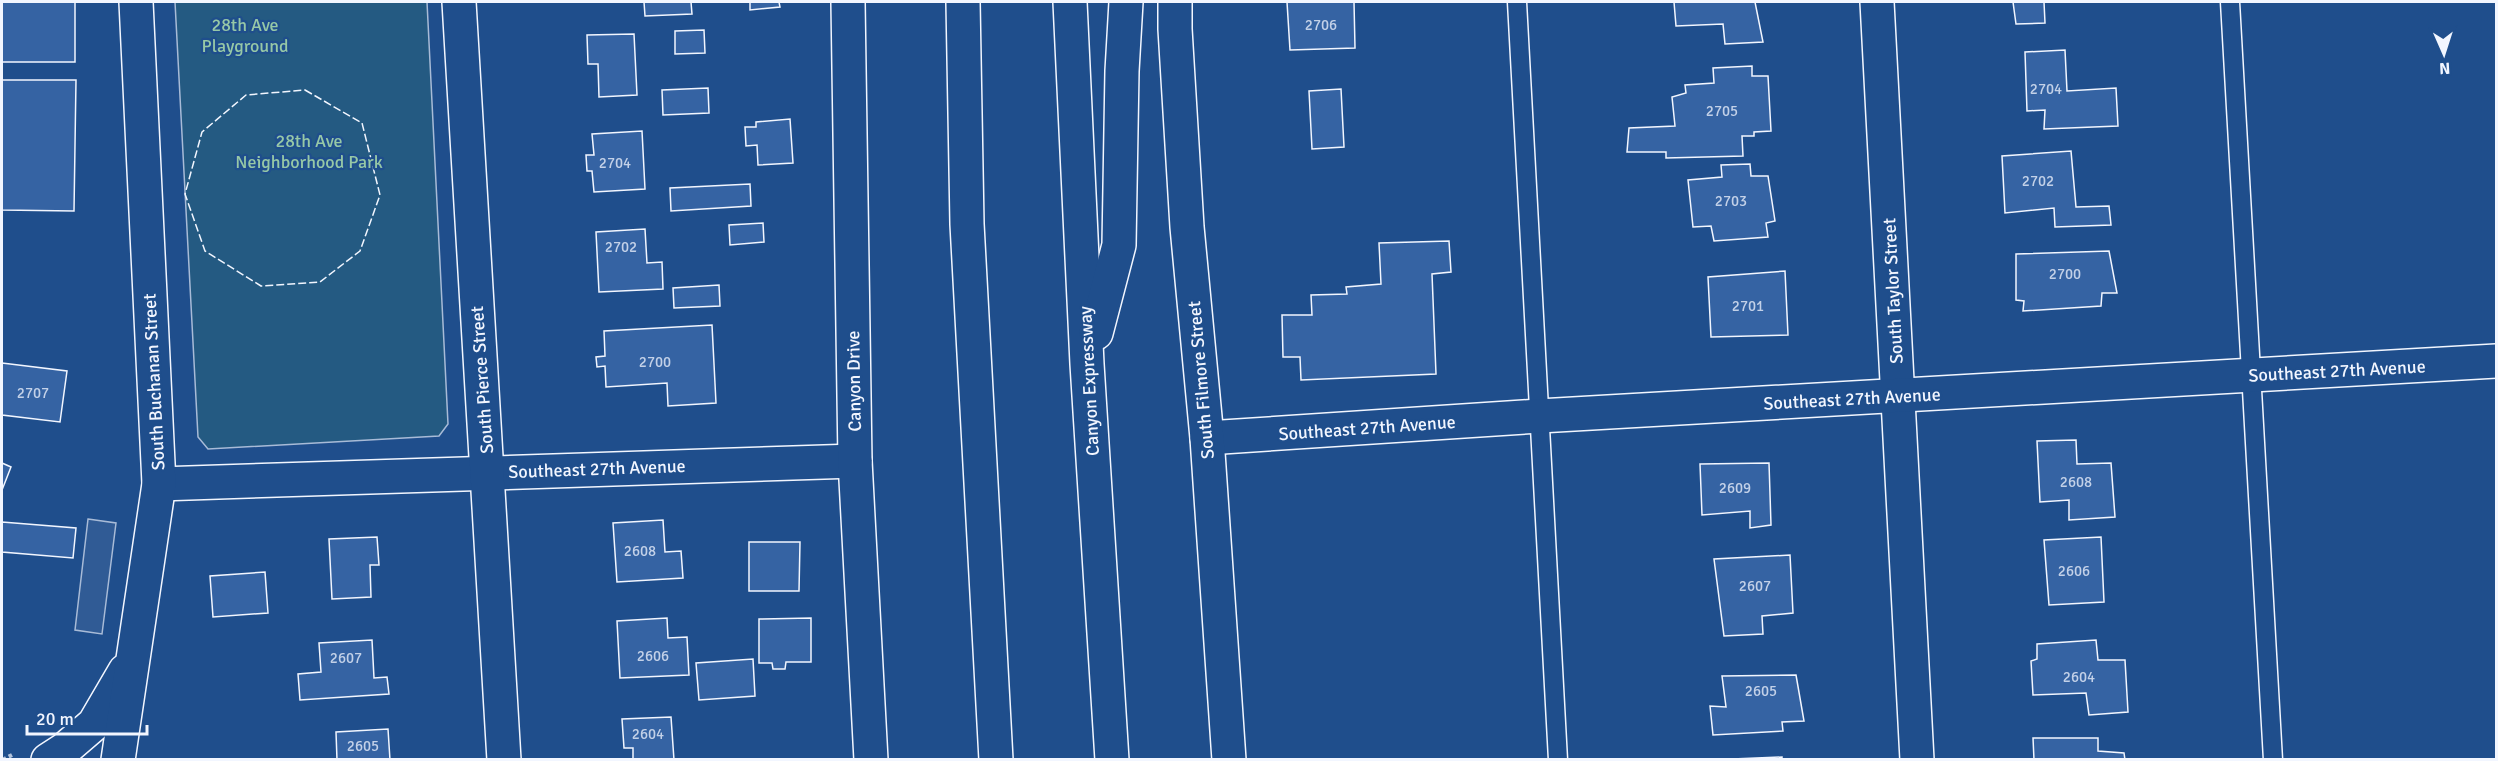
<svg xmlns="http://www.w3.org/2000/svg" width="2498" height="761" font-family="Signika,sans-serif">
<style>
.green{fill:#245a82;stroke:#a8bbd7;stroke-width:1.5}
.parking{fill:#305b95;stroke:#a8bbd7;stroke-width:1.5}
.building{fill:#3563a3;stroke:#f2f6ff;stroke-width:1.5}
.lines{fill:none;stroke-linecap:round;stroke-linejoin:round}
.lane-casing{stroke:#f2f6ff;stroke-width:21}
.street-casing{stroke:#f2f6ff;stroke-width:36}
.secondary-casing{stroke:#f2f6ff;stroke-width:36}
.highway-casing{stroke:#f2f6ff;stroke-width:36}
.path{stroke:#b3c4dc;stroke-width:4;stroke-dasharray:4.5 3;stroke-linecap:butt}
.lane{stroke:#1f4e8c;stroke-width:18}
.street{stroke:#1f4e8c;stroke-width:33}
.secondary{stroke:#1f4e8c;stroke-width:33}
.highway{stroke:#1f4e8c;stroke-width:33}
.fence{stroke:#f2f6ff;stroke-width:1.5;stroke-dasharray:8 3;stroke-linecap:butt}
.labels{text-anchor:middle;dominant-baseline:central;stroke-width:4.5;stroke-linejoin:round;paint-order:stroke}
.number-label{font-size:15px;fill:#c3d1e8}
.park-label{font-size:18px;fill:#97c8a6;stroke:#1f4e8c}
.street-label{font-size:18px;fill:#f2f6ff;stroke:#1f4e8c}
</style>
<rect width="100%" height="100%" fill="#1f4e8c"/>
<polygon class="green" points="175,2 427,2 448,424 439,436 208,449 198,437"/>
<polygon class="parking" points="88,519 116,523 102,634 75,630"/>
<g class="building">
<rect x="2" y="2" width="73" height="60"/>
<polygon points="644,2 691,2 692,14 645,16"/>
<polygon points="750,2 779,2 780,7 750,10"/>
<polygon points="1287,2 1354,2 1355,48 1290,50"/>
<polygon points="1674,2 1755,2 1763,42 1725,44 1723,24 1676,26"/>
<polygon points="2013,2 2044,2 2045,23 2016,24"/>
<polygon points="704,30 705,53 675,54 675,31"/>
<polygon points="634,34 637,95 599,97 598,64 588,64 587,35"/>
<polygon points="2065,50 2067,91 2116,88 2118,126 2044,129 2045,110 2027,111 2025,52"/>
<polygon points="1752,66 1752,76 1768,76 1771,131 1754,132 1754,136 1742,136 1743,156 1666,158 1666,152 1627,152 1629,128 1675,126 1672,97 1686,93 1685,85 1714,83 1713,68"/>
<polygon points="2,80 76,80 74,211 2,210"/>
<polygon points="708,88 709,113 663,115 662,90"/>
<polygon points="1341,89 1344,147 1312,149 1309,91"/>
<polygon points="790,119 793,163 758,165 757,145 746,146 745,127 756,127 756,122"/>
<polygon points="642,131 645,189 594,192 592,171 587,171 586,155 594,155 592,134"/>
<polygon points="2071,151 2076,207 2109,206 2111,225 2055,227 2054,208 2005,213 2002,156"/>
<polygon points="1750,164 1751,176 1768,176 1775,221 1766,223 1768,237 1714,241 1711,226 1693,227 1688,180 1722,177 1721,165"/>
<polygon points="750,184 751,206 671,211 670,188"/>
<polygon points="763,223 764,242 730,245 729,225"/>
<polygon points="645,229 647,263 662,262 663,289 599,292 596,232"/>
<polygon points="1449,241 1451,272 1432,274 1436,374 1301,380 1300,357 1283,357 1282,315 1312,315 1311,295 1347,294 1346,287 1381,284 1379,243"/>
<polygon points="2109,251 2117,293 2102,293 2101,306 2023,311 2024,301 2016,300 2016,254"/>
<polygon points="1785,271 1788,335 1711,337 1708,277"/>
<polygon points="719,285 720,306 674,308 673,288"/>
<polygon points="712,325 716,403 668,406 667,383 606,387 605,366 597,367 596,357 605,356 604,331"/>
<polygon points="2,363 67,371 60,422 2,415"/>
<polygon points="2076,440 2077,464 2111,463 2115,517 2069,520 2069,500 2040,502 2037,441"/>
<polygon points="2,463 11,467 2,490"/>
<polygon points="1769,463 1771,525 1750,528 1750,511 1702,515 1700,464"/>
<polygon points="663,520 665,552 681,551 683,578 617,582 613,523"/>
<polygon points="2,522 76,528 73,558 2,552"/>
<polygon points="377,537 379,565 370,565 371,597 332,599 329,539"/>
<polygon points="2101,537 2104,602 2049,605 2044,540"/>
<polygon points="749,542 800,542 799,591 749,591"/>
<polygon points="1790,555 1793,613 1762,616 1763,634 1724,636 1714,559"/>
<polygon points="265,572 268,613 213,617 210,576"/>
<polygon points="667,618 668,638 687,637 689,675 620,678 617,621"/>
<polygon points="811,618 811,662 786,662 785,669 773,669 772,663 759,663 759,619"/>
<polygon points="372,640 374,678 387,677 389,694 300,700 298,674 321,672 319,643"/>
<polygon points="2096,640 2098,660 2125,660 2128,712 2089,715 2086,693 2033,695 2031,661 2037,659 2037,644"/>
<polygon points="753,659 755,696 699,700 696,663"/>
<polygon points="1796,675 1804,721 1782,722 1783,731 1713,735 1710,706 1726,707 1722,676"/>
<polygon points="671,717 674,760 633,760 633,748 624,748 622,719"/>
<polygon points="388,729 390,760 337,760 336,732"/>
<polygon points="2033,738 2098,738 2098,751 2124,753 2125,760 2034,760"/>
<polygon points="1782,757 1782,760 1732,759"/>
</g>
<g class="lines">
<defs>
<g id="lane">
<polyline points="1517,2 1558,760"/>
<polyline points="2230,2 2273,760"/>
</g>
<g id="street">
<polyline points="1877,2 1917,760"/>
<polyline points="1207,438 1539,416 2496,361"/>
<polyline points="159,484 855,461"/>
</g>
<g id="secondary">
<polyline points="459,2 504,760"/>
<polyline points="848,2 855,461 871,760"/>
<polyline points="1175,2 1175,29 1187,227 1207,438 1229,760"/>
<polyline points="48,760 65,749 94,724 125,671"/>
<polyline points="118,760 159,484 136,2"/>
</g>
<g id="highway">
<polyline points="963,2 967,224 996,760"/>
<polyline points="1070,2 1087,364 1112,760"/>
<polyline points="1096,333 1119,245 1122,71 1126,2"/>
</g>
</defs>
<use href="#lane" class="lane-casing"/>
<use href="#street" class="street-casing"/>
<use href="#secondary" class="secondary-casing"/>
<use href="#highway" class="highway-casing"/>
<polyline class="path" points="2,760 12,755"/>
<use href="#lane" class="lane"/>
<use href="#street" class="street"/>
<use href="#secondary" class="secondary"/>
<use href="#highway" class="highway"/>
<polygon class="fence" points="305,90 362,123 380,195 360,251 320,282 261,286 205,251 185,194 202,132 246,95"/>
</g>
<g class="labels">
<g class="number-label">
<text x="1321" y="25">2706</text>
<text x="2046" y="89">2704</text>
<text x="1722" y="111">2705</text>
<text x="615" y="163">2704</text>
<text x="2038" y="181">2702</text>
<text x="1731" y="201">2703</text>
<text x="621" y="247">2702</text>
<text x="2065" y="274">2700</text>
<text x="1748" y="306">2701</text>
<text x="655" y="362">2700</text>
<text x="33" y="393">2707</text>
<text x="2076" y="482">2608</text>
<text x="1735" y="488">2609</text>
<text x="640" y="551">2608</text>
<text x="2074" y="571">2606</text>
<text x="1755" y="586">2607</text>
<text x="653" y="656">2606</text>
<text x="346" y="658">2607</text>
<text x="2079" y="677">2604</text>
<text x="1761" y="691">2605</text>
<text x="648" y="734">2604</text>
<text x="363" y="746">2605</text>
</g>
<g class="park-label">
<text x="245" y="25">28th Ave<tspan x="245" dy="21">Playground</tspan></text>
<text x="309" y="141">28th Ave<tspan x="309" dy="21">Neighborhood Park</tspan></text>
</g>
<g class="street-label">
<text transform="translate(1893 291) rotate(-93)">South Taylor Street</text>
<text transform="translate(2337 371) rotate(-3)">Southeast 27th Avenue</text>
<text transform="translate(482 380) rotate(-94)">South Pierce Street</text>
<text transform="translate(1201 380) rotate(-95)">South Filmore Street</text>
<text transform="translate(854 381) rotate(-91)">Canyon Drive</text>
<text transform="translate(1089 381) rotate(-93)">Canyon Expressway</text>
<text transform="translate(154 382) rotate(-93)">South Buchanan Street</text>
<text transform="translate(1852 399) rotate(-3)">Southeast 27th Avenue</text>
<text transform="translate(1367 428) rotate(-4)">Southeast 27th Avenue</text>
<text transform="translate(597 469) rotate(-2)">Southeast 27th Avenue</text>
</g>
</g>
<rect width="2498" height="761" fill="none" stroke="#f2f6ff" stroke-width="6"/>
<g transform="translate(2444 54) rotate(177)" stroke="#1f4e8c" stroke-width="4.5" paint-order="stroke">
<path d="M0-4.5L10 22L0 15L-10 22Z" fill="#f2f6ff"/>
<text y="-9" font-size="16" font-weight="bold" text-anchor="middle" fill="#f2f6ff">N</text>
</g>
<path d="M27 725v9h120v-9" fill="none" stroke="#f2f6ff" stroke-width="3"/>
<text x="36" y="725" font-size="18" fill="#f2f6ff" stroke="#1f4e8c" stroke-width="4.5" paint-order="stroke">20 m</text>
</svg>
